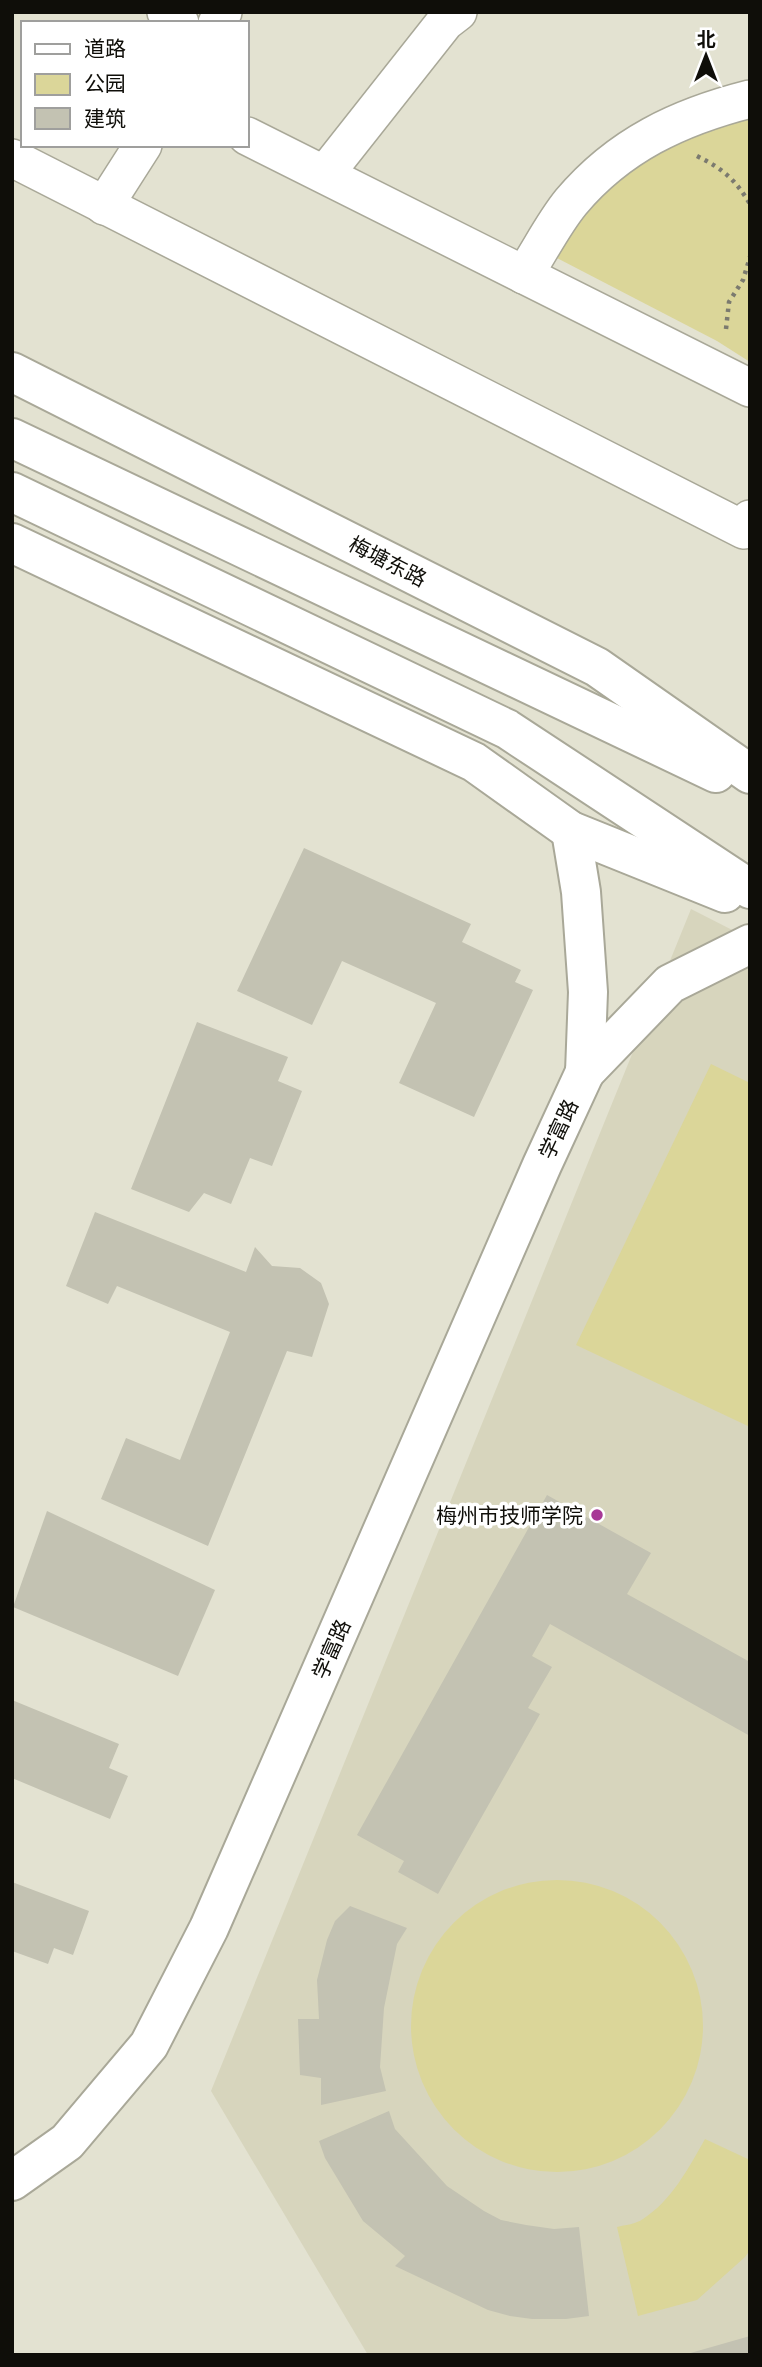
<svg xmlns="http://www.w3.org/2000/svg" width="762" height="2367" font-family="'Noto Serif','Noto Sans SC',serif">
<style>
.built{fill:#d7d5bd}
.green{fill:#dbd699}
.building{fill:#c3c2b2}
.lines{fill:none;stroke-linecap:round;stroke-linejoin:round}
.street-casing{stroke:#a9a898;stroke-width:40}
.secondary-casing{stroke:#a9a898;stroke-width:42}
.primary-casing{stroke:#a9a898;stroke-width:42}
.path{stroke:#7b7a6f;stroke-width:4.5;stroke-dasharray:3.5 5;stroke-linecap:butt}
.street{stroke:#fff;stroke-width:37}
.secondary{stroke:#fff;stroke-width:38}
.primary{stroke:#fff;stroke-width:38}
.poi-dot{fill:#a73896;stroke:#fff;stroke-width:2.5}
.labels{text-anchor:middle;dominant-baseline:central;stroke-width:7;stroke-linejoin:round;paint-order:stroke}
.street-label{font-size:21px;fill:#0f0e09;stroke:#fff}
.poi-label{font-size:21px;fill:#0f0e09;stroke:#fff;text-anchor:end}
</style>
<rect width="100%" height="100%" fill="#e3e2d1"/>
<polygon class="built" points="691,909 750,939 750,2355 368,2355 211,2091"/>
<g class="green">
<polygon points="750,116 750,260 747,266 750,266 750,362 717,341 555,257 587,204 668,143"/>
<polygon points="711,1064 750,1083 750,1427 576,1345"/>
<circle cx="557" cy="2026" r="146"/>
<path d="M705,2139L750,2160V2250L745,2257L697,2300L638,2316L617,2227C625,2225 636,2224 643,2219C672,2200 688,2169 705,2139Z"/>
</g>
<g class="building">
<polygon points="304,848 471,924 462,942 521,970 515,982 533,990 474,1117 399,1083 436,1003 342,961 312,1025 237,991"/>
<polygon points="197,1022 288,1057 278,1081 302,1091 272,1166 250,1158 231,1204 204,1193 189,1212 131,1189"/>
<polygon points="95,1212 246,1272 255,1247 272,1266 300,1268 321,1283 329,1304 312,1357 287,1351 208,1546 101,1499 126,1438 180,1460 230,1332 117,1286 108,1304 66,1286"/>
<polygon points="547,1495 651,1553 627,1594 750,1662 750,1736 550,1624 532,1656 552,1667 528,1708 540,1714 438,1894 398,1872 404,1861 357,1835"/>
<polygon points="47,1511 215,1590 178,1676 13,1607"/>
<polygon points="12,1700 119,1744 109,1768 128,1776 110,1819 12,1778"/>
<polygon points="12,1882 89,1911 73,1955 54,1948 48,1964 12,1951"/>
<polygon points="350,1906 407,1928 397,1944 384,2008 380,2067 386,2091 321,2105 321,2078 300,2075 298,2019 319,2019 317,1980 327,1940 335,1921"/>
<polygon points="389,2111 395,2129 447,2186 484,2211 501,2220 526,2225 554,2229 579,2227 589,2316 566,2319 532,2319 510,2316 488,2310 395,2266 405,2256 363,2221 325,2158 319,2141"/>
<polygon points="750,2336 750,2355 687,2355 687,2354"/>
</g>
<g class="lines">
<defs>
<g id="street">
<polyline points="166,12 180,23"/>
<polyline points="217,23 223,12"/>
<polyline points="247,136 750,388"/>
<polyline points="12,158 744,530 750,519"/>
<polyline points="325,174 445,22 458,12"/>
<polyline points="104,206 143,145"/>
<path d="M524,275C540,251 553,224 571,202C619,145 679,117 750,99"/>
</g>
<polyline id="secondary" points="12,2181 67,2142 149,2045 209,1928 542,1165 585,1072"/>
<g id="primary">
<polyline points="12,372 597,667 750,774"/>
<polyline points="12,438 716,773"/>
<polyline points="12,492 507,729 750,889"/>
<polyline points="12,543 474,762 571,831 725,893"/>
<polyline points="571,831 581,892 588,992 585,1072"/>
<polyline points="585,1072 670,984 750,944"/>
</g>
</defs>
<use href="#street" class="street-casing"/>
<use href="#secondary" class="secondary-casing"/>
<use href="#primary" class="primary-casing"/>
<g class="path">
<path d="M697,156C723,169 735,179 750,204"/>
<polyline points="726,329 729,302 743,280 750,257"/>
</g>
<use href="#street" class="street"/>
<use href="#secondary" class="secondary"/>
<use href="#primary" class="primary"/>
</g>
<circle class="poi-dot" cx="597" cy="1515" r="7"/>
<g class="labels">
<g class="street-label">
<text transform="translate(388 561) rotate(27)">梅塘东路</text>
<text transform="translate(558 1129) rotate(-65)">学富路</text>
<text transform="translate(331 1649) rotate(-66)">学富路</text>
</g>
<g class="poi-label">
<text x="583" y="1515">梅州市技师学院</text>
</g>
</g>
<rect width="762" height="2367" fill="none" stroke="#0f0e09" stroke-width="28"/>
<rect x="21" y="21" width="228" height="126" fill="#ffffff" stroke="#9f9f9d" stroke-width="2"/>
<rect x="35" y="44" width="35" height="10" fill="#ffffff" stroke="#9f9f9d" stroke-width="2"/>
<text x="84" y="56" font-size="21" fill="#0f0e09">道路</text>
<rect x="35" y="74" width="35" height="21" fill="#dbd699" stroke="#9f9f9d" stroke-width="2"/>
<text x="84" y="91" font-size="21" fill="#0f0e09">公园</text>
<rect x="35" y="108" width="35" height="21" fill="#c3c2b2" stroke="#9f9f9d" stroke-width="2"/>
<text x="84" y="126" font-size="21" fill="#0f0e09">建筑</text>
<g transform="translate(706 56)" stroke="#ffffff" stroke-width="5" paint-order="stroke">
<path d="M0-5L12 26L0 18L-12 26Z" fill="#0f0e09"/>
<text y="-10" font-size="19" font-weight="bold" text-anchor="middle" fill="#0f0e09">北</text>
</g>
</svg>
